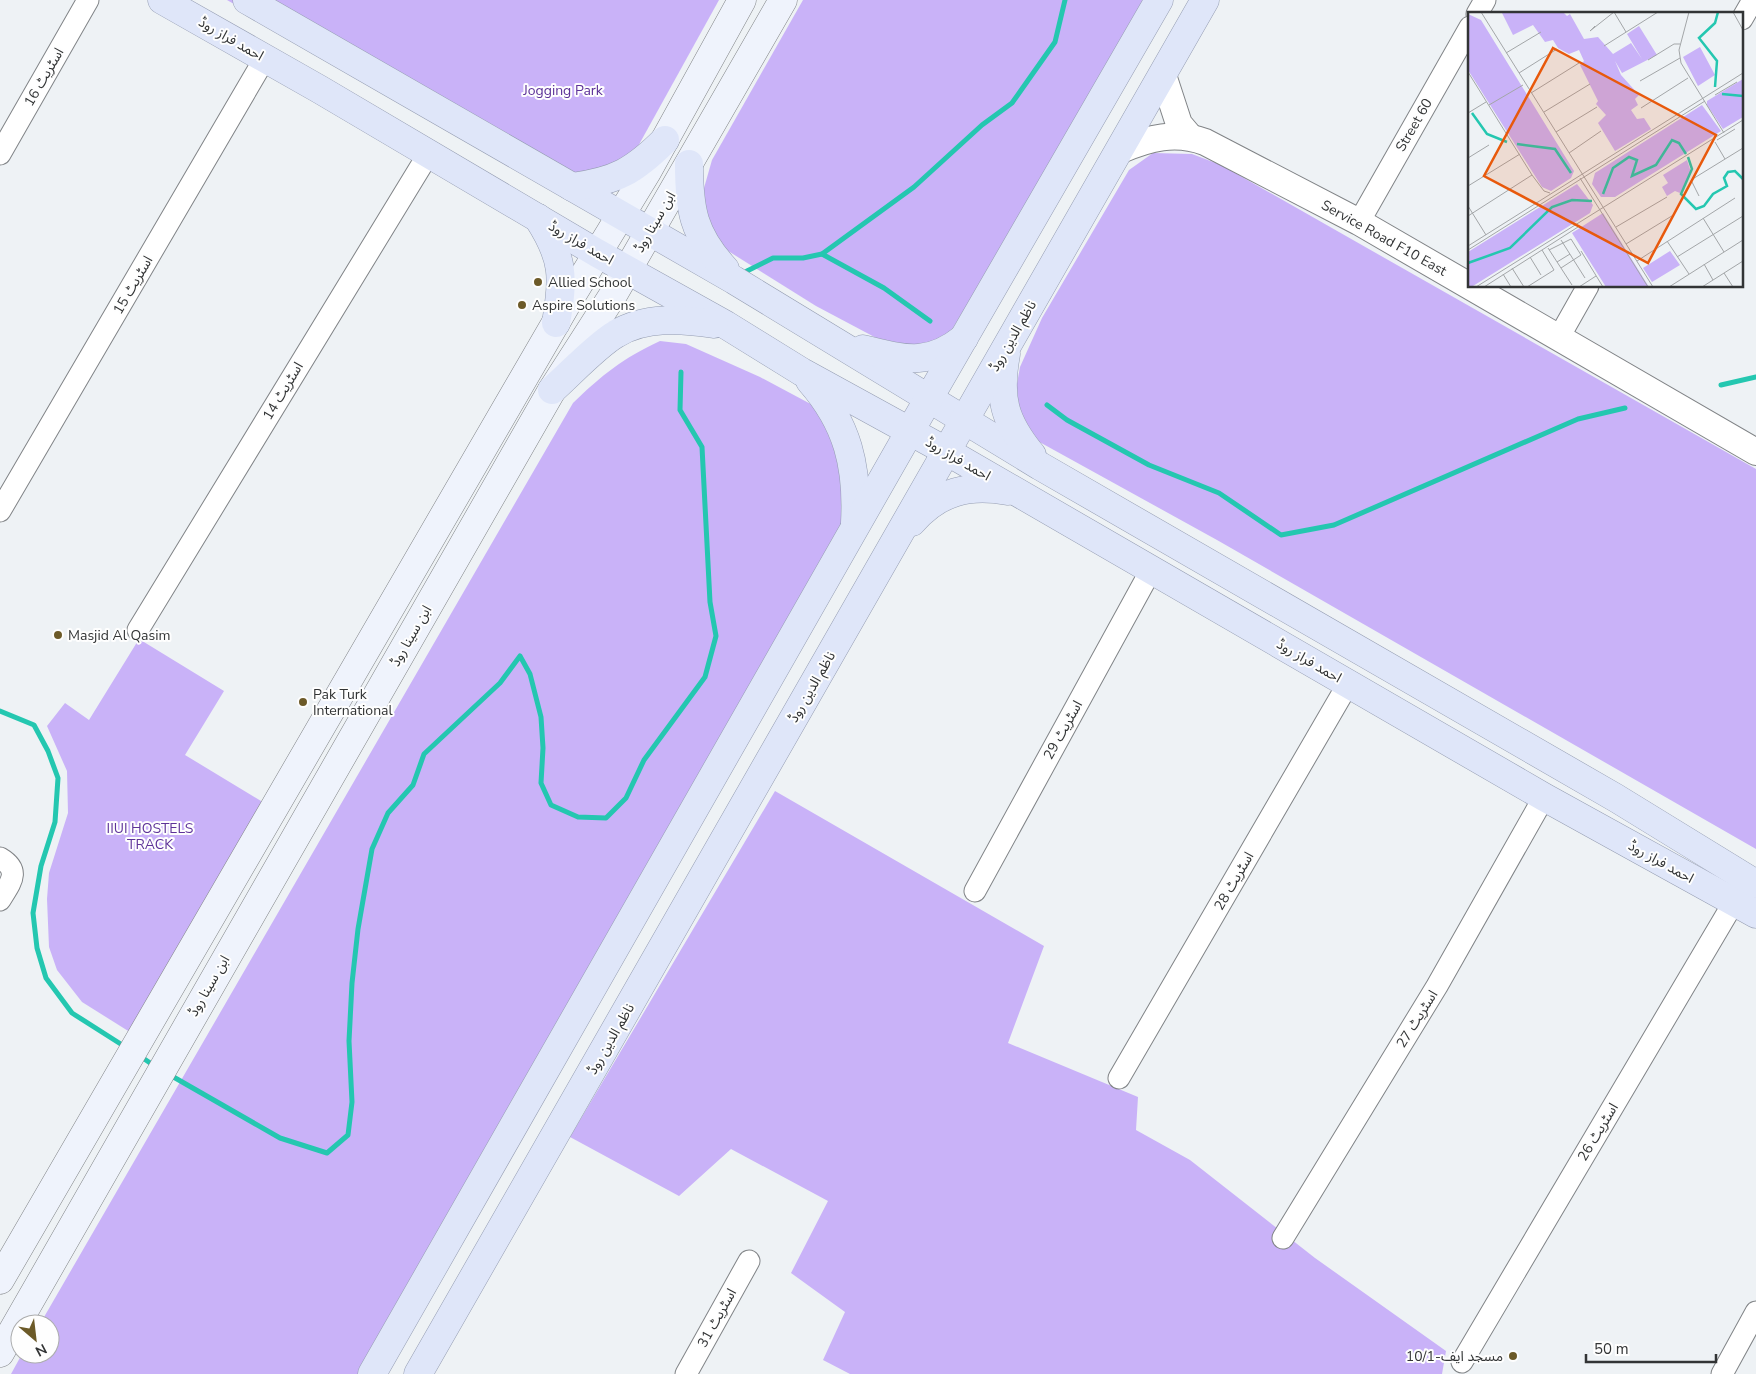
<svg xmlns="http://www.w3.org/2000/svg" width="1756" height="1374" font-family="'Nunito Sans','Noto Sans Arabic',sans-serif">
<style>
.green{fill:#c9b2f8}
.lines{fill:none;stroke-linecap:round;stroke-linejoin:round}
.stream{stroke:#24c7b0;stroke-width:5}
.minor-casing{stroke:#818487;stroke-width:23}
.tertiary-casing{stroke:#818487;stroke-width:28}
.secondary-casing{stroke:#818487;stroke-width:29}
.primary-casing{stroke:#959db2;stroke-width:29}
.minor{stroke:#fff;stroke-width:21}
.tertiary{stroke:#fff;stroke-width:26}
.secondary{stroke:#eff3fc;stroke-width:28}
.primary{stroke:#dfe6f9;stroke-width:28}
.poi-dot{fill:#6c5a28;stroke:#fefefe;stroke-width:2}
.labels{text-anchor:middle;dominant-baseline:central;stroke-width:4;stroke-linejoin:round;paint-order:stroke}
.street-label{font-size:14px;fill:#323435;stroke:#fefefe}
.park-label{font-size:14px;fill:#5d3298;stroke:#fefefe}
.poi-label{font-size:14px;fill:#323435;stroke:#fefefe;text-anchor:start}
.inset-river{fill:none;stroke:#24c7b0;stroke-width:2.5}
.inset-road{fill:none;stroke:#a3a6a8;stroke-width:1}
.view{fill:#e8590c;fill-opacity:0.15;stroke:#e8590c;stroke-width:2.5}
.inset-edge{fill:none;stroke:#323435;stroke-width:2.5}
</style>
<rect width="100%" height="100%" fill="#eef2f5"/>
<g class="green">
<polygon points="227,0 719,0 600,215"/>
<polygon points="803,0 1147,0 1072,132 942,346 928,348 882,341 816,306 717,244 698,209 712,160"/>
<polygon points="1153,153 1192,154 1221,165 1756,469 1756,849 1217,540 1034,439 1012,411 1020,367 1042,318 1129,170"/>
<path d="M660,341L686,344L760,377L820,409L848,465L850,517L361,1374H11L22,1354H50V1324H40L573,403C602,375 623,358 660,341Z"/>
<polygon points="139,639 224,691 185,755 266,804 133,1034 82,1002 57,970 49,947 47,899 49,873 68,813 67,771 47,726 65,703 89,720"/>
<polygon points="775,791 1044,946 1008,1043 1138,1097 1136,1130 1190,1160 1315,1258 1446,1351 1442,1374 850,1374 823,1360 845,1312 791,1273 828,1201 731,1149 679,1196 570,1137"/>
</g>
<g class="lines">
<g class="stream">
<polyline points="822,254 884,288 930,321"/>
<polyline points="747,271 773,258 803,258 822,254 914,187 982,125 1012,103 1055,42 1065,0"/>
<polyline points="1721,385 1756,377"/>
<polyline points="1047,405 1067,420 1149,465 1219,493 1281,535 1334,525 1578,419 1625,408"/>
<polyline points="0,711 34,725 48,751 58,778 55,822 41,866 33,913 37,948 46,978 72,1013 127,1048"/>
<polyline points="140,1056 156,1067"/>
<polyline points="170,1075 280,1138 327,1153 348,1135 352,1102 349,1041 352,983 358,929 372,849 388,813 413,785 424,754 500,683 520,656 530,674 541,717 543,748 541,783 551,805 578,817 606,818 626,798 644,760 705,677 716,636 710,602 702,447 680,410 681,372"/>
</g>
<defs>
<g id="minor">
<polyline points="1477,14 1485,0"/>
<polyline points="1742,19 1753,0"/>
<polyline points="0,154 88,0"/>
<polyline points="1359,222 1470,27"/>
<polyline points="1558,339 1588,286"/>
<polyline points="0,511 265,58"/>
<polyline points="138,630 429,153"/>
<path d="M0,858C22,871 10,883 0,900"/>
<polyline points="975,891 1151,570"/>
<polyline points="1119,1078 1348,684"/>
<polyline points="1283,1238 1437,986 1544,797"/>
<polyline points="1462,1362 1734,902"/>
<polyline points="686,1374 749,1261"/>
<polyline points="1722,1374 1756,1312"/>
</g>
<g id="tertiary">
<polyline points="1163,75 1179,124 1190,137"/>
<path d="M1121,150C1149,138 1175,131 1205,142L1359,222L1756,452"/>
</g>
<g id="secondary">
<polyline points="0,1280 569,300 647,172 742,0"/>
<polyline points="0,1353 552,390 613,295 783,0"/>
</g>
<g id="primary">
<polyline points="162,0 319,89 597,253 726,325 802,372 946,451 1544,797 1756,914"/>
<polyline points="247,0 734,280 1040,466 1616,798 1756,884"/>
<path d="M689,164C689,209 693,234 725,269"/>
<path d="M572,187C616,181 634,171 665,140"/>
<path d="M538,218C564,258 564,278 556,323"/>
<path d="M863,349C905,359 928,367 964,338"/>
<path d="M1006,354C998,398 1004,421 1032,455"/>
<path d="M810,381C848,424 858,467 855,523"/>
<path d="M552,390C570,374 597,345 616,334C645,316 683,319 714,324"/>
<path d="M912,522C939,491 969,484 1008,491"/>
<polyline points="372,1374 910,431 1159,0"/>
<polyline points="418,1374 1205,0"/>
</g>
</defs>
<use href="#minor" class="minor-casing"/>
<use href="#tertiary" class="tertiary-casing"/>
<use href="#secondary" class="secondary-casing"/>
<use href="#primary" class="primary-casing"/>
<use href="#minor" class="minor"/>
<use href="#tertiary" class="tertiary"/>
<use href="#secondary" class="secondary"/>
<use href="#primary" class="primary"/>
</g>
<g class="poi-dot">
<circle cx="538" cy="282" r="5"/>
<circle cx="522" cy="305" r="5"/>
<circle cx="58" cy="635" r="5"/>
<circle cx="303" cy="702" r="5"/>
<circle cx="1513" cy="1356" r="5"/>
</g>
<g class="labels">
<g class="street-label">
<text transform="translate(231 39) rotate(30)">احمد فراز روڈ</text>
<text transform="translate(44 77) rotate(-60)">اسٹریٹ 16</text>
<text transform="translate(1414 125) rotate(-60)">Street 60</text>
<text transform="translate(655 222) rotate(-60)">ابن سینا روڈ</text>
<text transform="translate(1384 238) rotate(29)">Service Road F10 East</text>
<text transform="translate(581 243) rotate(30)">احمد فراز روڈ</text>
<text transform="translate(133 285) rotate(-60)">اسٹریٹ 15</text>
<text transform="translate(1013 336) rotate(-60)">ناظم الدین روڈ</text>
<text transform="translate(283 391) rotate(-59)">اسٹریٹ 14</text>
<text transform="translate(958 459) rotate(30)">احمد فراز روڈ</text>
<text transform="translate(411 636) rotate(-60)">ابن سینا روڈ</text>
<text transform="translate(1309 661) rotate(30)">احمد فراز روڈ</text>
<text transform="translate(812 687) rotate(-60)">ناظم الدین روڈ</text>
<text transform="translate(1063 730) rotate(-61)">اسٹریٹ 29</text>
<text transform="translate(1661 862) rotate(29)">احمد فراز روڈ</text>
<text transform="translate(1234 881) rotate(-60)">اسٹریٹ 28</text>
<text transform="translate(209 986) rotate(-60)">ابن سینا روڈ</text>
<text transform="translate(1417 1019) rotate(-58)">اسٹریٹ 27</text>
<text transform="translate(611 1039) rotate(-60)">ناظم الدین روڈ</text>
<text transform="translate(1598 1132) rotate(-59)">اسٹریٹ 26</text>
<text transform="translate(717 1318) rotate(-61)">اسٹریٹ 31</text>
</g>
<g class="park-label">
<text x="563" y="90">Jogging Park</text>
<text x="150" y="828">IIUI HOSTELS<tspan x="150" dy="16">TRACK</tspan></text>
</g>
<g class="poi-label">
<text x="548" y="282">Allied School</text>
<text x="532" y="305">Aspire Solutions</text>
<text x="68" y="635">Masjid Al Qasim</text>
<text x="313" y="694">Pak Turk<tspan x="313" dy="16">International</tspan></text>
<text x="1503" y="1356" text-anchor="end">مسجد ایف-10/1</text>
</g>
</g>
<g transform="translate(1468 12)">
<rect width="275" height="275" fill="#eef2f5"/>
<path d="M95,0L99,4L102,2L116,27L130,25L145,42L163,31L174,47L159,22L171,14L189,43L154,61L147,49L153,63L171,83L167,87L170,93L163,98L169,107L176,106L183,117L147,139L130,111L138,103L128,92L130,89L112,53L116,49L111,38L101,42L90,36L85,28L77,30L65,13L45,23L34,1ZM0,2L13,8L106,159L103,166L83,179L74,175L0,58ZM232,35L247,63L230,74L215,45ZM275,67V105L255,117L239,93V89ZM234,93L253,119L147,185H133L124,172L127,161ZM219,148L223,160L212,181L207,179L199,184L194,175L200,171L195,163ZM109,172L125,193L122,201L5,274L0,275V240ZM135,201L181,275H138L104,221ZM202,239L212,253L184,270L175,256Z" fill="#c9b2f8"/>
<path class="inset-river" d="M247,75L249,49L231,26L247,11L250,0M254,82L275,84M4,101L19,122L39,130M49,132L87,137L103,161M220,145L224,157L213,182L228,197L236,194L245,182L259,174L256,166L260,160L267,159L275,167M135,182L145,156L161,145L169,148L164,164L188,153L204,128L211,131L218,142M0,251L42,236L84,195L104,188L124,189"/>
<path class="inset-road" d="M13,0L185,275M146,0L158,20M221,0L211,38L213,51L256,121M265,0L275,18M127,14L122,19L146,0M136,34L190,0M38,41L73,20M180,48L206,32H212M0,60L64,163L76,179L82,181M51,61L89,37M172,69L212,46M63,81L111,51M247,83L269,70M21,93L55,73M173,96L220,66M76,100L122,72M0,101L18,90M88,120L129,95M249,128L267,117M247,130L257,147M101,141L133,119M0,146L21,133M112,166L180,275M0,174L52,142M231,184L223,168L275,136M0,194L18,223M0,204L64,163M235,206L256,240M148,215L199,185M93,228L117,266M199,229L221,262M158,232L207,202M0,234L275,61M80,236L104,273M0,238L237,89M81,238L103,227L113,243L93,256M113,239L135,275M62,245L73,263M209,245L275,204M169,249L267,186M89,250L102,242M236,252L245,268M44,256L56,275M256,261L265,275M35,262L43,275M8,275L275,108M16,275L110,215M59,275L86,258L74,238M111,275L128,264M201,275L275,228M234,275L275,249"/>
<path class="view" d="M85,36L248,123L180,251L16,164Z"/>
<rect width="275" height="275" class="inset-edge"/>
</g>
<g transform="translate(35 1339) rotate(152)"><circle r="24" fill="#fefefe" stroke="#acadae"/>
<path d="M0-4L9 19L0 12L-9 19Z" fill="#6c5a28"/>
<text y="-8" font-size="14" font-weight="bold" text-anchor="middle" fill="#323435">N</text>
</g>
<path d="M1586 1354v8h130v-8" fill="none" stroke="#323435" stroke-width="2.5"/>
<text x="1594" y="1354" font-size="15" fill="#323435" stroke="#fefefe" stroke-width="4" paint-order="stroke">50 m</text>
</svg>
